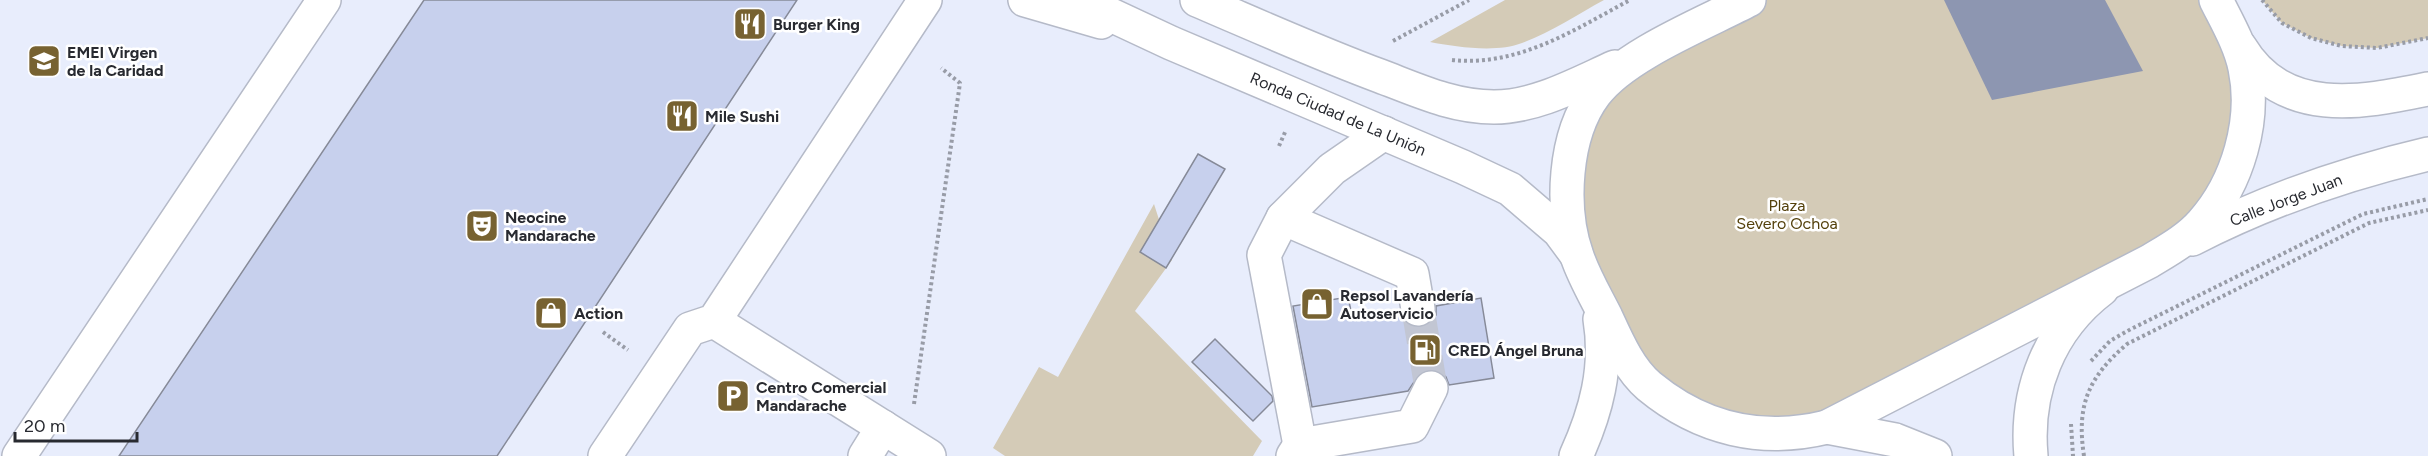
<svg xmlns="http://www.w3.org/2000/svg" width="2428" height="456" font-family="Figtree,sans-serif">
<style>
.green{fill:#d4cbb7}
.water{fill:#8d96b1}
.building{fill:#c7d0ed;stroke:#868a98;stroke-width:1.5}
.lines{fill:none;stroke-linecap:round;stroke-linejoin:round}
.minor-tunnel{stroke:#c2c6d3;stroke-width:33;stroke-dasharray:33 16;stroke-linecap:butt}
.minor-casing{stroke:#b5bac8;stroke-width:36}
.major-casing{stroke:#b5bac8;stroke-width:36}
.path{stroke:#989ca7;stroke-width:4;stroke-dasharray:3 3;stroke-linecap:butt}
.minor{stroke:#fff;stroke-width:33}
.major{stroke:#fff;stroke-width:33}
.labels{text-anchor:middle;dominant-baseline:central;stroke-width:5;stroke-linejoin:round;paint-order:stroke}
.poi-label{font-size:16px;font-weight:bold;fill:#282a30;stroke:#fff;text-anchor:start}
.street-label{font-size:16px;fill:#282a30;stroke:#fff}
.park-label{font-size:16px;fill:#54410c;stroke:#fff}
</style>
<rect width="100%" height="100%" fill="#e8edfc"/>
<g class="green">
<path d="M1505,0H1604C1578,14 1550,33 1522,43C1497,53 1456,47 1430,42Z"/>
<polygon points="1749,0 2216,0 2249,98 2201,224 1827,427 1771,434 1647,384 1567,190 1613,76"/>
<polygon points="2262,0 2428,0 2428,38 2377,48 2342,46 2311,38 2282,23"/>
<polygon points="1154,204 1172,260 1135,311 1262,441 1253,456 1005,456 993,448 1039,367 1058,377"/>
</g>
<polygon class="water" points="1944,0 2105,0 2143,71 1992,100"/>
<g class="building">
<polygon points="424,0 797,0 497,456 119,456"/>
<polygon points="1198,154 1225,169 1166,268 1140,252"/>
<polygon points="1348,297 1353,320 1400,312 1404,321 1412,327 1421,328 1430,323 1436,315 1436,306 1481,298 1494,378 1449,385 1446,377 1440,372 1429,369 1420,373 1408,391 1312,407 1293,306"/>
<polygon points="1215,339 1272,396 1273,401 1253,421 1192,362"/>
</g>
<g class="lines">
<polyline class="minor-tunnel" points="1418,309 1431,388"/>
<defs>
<g id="minor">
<polyline points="1283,218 1412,274 1418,309"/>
<polyline points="714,321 929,456"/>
<polyline points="1827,427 1895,440 1935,456"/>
<polyline points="1300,445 1264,255 1283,218 1332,169 1384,133"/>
<polyline points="19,456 324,0"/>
<polyline points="605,456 690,329 714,321 925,0"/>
<polyline points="865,456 883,427"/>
<polyline points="1293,456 1300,445 1412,426 1431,388"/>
<path d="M2031,456C2025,391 2049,329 2102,289"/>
</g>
<g id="major">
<polyline points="1025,0 1101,22"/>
<polyline points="1079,0 1171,43 1463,167 1510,189 1559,231 1576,254"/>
<path d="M1197,0C1258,26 1318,53 1380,76C1417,90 1453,107 1494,107C1536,107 1577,84 1615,67"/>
<path d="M1749,0C1705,23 1624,55 1595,94C1564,135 1560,208 1577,256C1584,277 1596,297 1606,317C1617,341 1629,369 1649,386C1701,429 1762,443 1827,427L2150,261C2168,250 2188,239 2202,223C2238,183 2256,120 2245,68C2240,44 2227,22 2216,0"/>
<path d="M2240,47C2283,118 2360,103 2428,89"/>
<path d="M2192,239C2266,201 2347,173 2428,154"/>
<path d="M1576,456C1596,412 1608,368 1600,319"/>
</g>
</defs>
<use href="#minor" class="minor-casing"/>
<use href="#major" class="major-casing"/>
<g class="path">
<polyline points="2262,0 2282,23 2311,38 2342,46 2377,48 2428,38"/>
<polyline points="1393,41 1469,0"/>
<path d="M1452,60C1518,67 1574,30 1630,0"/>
<polyline points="1279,146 1286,130"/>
<polyline points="603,332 628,350"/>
<polyline points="2091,361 2110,341 2131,329 2363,214 2428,199"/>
<polyline points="914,404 960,83 941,68"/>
<polyline points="2071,424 2073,456"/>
<path d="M2084,456C2076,404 2089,377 2127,344L2369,223L2428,210"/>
</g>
<use href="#minor" class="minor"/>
<use href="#major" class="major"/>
</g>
<defs>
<symbol id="restaurant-square" viewBox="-11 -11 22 22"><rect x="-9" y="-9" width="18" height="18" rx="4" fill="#776231" stroke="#fff"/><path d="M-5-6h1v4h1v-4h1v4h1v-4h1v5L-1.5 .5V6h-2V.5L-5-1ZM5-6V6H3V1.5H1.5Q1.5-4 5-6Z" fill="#fff"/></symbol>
<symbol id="school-square" viewBox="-11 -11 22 22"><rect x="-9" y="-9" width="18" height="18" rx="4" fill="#776231" stroke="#fff"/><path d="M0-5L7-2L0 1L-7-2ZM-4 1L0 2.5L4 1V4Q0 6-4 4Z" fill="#fff"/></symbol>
<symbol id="theatre-square" viewBox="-11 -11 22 22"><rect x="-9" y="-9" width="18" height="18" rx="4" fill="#776231" stroke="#fff"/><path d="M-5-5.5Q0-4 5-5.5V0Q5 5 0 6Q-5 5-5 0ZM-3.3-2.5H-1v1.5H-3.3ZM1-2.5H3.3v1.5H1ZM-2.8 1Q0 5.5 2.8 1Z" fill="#fff"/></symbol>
<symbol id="shop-square" viewBox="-11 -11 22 22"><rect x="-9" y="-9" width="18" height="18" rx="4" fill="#776231" stroke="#fff"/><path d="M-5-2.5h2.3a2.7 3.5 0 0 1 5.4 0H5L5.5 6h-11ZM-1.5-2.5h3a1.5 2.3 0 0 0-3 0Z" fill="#fff"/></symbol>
<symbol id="fuel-square" viewBox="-11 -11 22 22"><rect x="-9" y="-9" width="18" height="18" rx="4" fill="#776231" stroke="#fff"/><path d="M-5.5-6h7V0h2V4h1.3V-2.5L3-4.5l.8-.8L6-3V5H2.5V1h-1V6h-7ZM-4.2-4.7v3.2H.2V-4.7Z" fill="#fff"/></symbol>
<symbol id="parking-square" viewBox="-11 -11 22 22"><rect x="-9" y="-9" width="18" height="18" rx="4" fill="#776231" stroke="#fff"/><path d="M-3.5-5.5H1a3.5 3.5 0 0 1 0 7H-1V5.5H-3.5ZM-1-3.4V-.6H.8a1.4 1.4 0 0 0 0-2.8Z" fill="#fff"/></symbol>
</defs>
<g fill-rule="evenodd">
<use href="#restaurant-square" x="731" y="5" width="38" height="38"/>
<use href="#school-square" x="25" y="42" width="38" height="38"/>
<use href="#restaurant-square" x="663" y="97" width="38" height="38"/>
<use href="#theatre-square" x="463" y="207" width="38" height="38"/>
<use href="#shop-square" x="1298" y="285" width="38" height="38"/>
<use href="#shop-square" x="532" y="294" width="38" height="38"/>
<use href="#fuel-square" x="1406" y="331" width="38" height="38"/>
<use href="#parking-square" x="714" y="377" width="38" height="38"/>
</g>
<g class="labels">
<g class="poi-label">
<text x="773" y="24">Burger King</text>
<text x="67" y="52">EMEI Virgen<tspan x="67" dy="18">de la Caridad</tspan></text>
<text x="705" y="116">Mile Sushi</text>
<text x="505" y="217">Neocine<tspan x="505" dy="18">Mandarache</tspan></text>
<text x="1340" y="295">Repsol Lavandería<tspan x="1340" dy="18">Autoservicio</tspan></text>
<text x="574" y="313">Action</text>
<text x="1448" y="350">CRED Ángel Bruna</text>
<text x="756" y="387">Centro Comercial<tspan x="756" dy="18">Mandarache</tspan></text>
</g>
<g class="street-label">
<text transform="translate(1338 114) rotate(23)">Ronda Ciudad de La Unión</text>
<text transform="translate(2286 200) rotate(-21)">Calle Jorge Juan</text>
</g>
<g class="park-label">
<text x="1787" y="205">Plaza<tspan x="1787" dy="18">Severo Ochoa</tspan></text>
</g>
</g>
<path d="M15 432v9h122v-9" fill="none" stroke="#282a30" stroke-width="3"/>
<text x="24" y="432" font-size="18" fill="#282a30" stroke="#ffffff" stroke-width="4.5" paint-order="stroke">20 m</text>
</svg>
